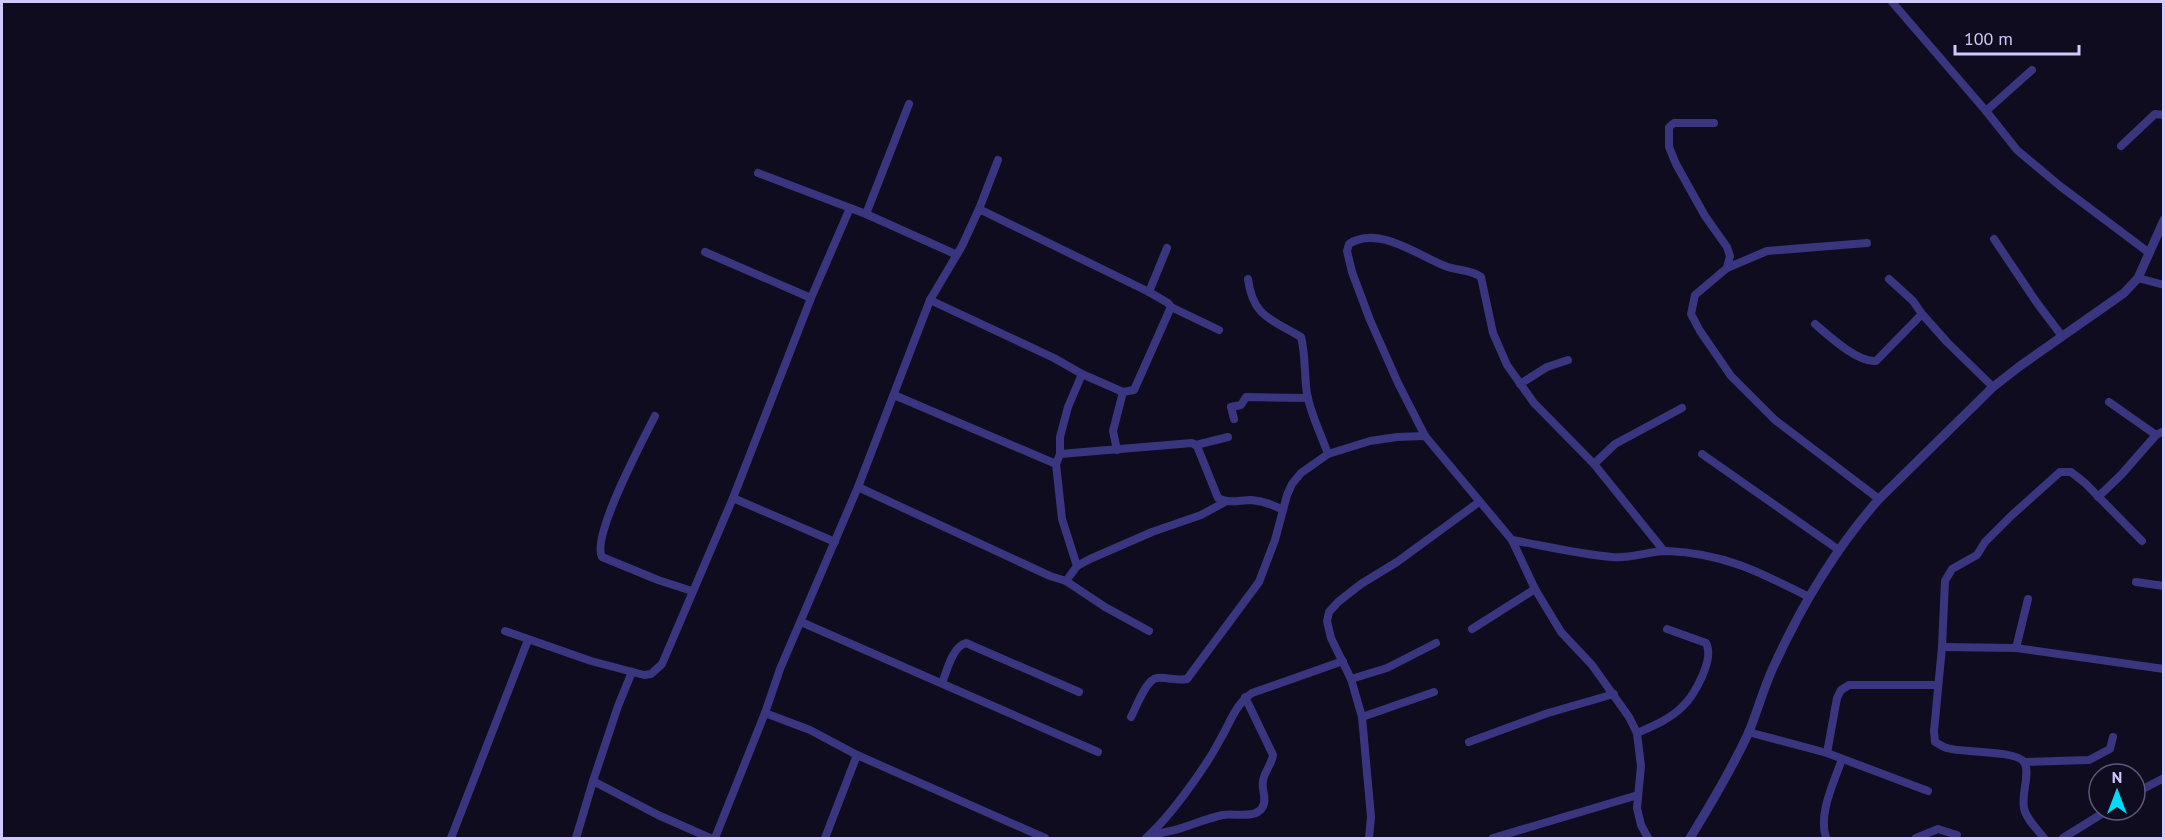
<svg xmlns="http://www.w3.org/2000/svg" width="2165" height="840" font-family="'PT Sans',sans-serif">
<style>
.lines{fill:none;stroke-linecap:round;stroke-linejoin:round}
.minor{stroke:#39367f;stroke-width:8}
.tertiary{stroke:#39367f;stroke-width:9}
</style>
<rect width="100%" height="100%" fill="#0f0c1f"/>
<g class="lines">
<g class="minor">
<polyline points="1892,2 1986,111 2017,150 2060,186 2148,252"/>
<polyline points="1986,111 2032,70"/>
<polyline points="1714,123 1674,123 1669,127 1669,147 1676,164 1705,216 1727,247 1730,256 1727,268 1695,295 1691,314 1700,331 1731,376 1775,420 1879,499"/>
<polyline points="2121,146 2155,114 2164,115"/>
<polyline points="758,173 866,214 955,254"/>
<polyline points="979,209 998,160"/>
<polyline points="866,214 909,104"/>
<polyline points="1994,239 2037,303 2062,336"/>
<polyline points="705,252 811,298"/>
<polyline points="1727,268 1767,251 1867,243"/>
<polyline points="2138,278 2164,285"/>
<path d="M1248,279C1253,317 1271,319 1301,337C1306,356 1304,375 1307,394C1311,415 1321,434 1328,454"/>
<polyline points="1889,279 1913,301 1922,314 1947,342 1993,387"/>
<polyline points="1149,292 1167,248"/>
<polyline points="930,300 1054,358 1082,374"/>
<polyline points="1171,307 1219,330"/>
<path d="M1815,324C1829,336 1858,363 1876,361L1922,314"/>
<polyline points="1520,384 1547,367 1568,360"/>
<polyline points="894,395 1056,464"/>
<polyline points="2109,402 2156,435"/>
<path d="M655,416C643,440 591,536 602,557L658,580L692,591"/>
<polyline points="1234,419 1231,407 1241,405 1246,397 1308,398"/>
<polyline points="1196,445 1228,437"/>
<polyline points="1117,450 1113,431 1123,392"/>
<path d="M1060,454L1192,443L1197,446L1218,498C1228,504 1239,500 1251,500C1263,501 1272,504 1283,510"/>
<polyline points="1702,454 1839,550"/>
<polyline points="1594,464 1615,444 1682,408"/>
<polyline points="858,487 1050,576 1066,581 1077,566 1090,559 1152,532 1201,515 1225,502"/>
<polyline points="2098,497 2121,475 2156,435 2164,431"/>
<polyline points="733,498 835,542"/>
<path d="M1512,540C1545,546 1579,554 1612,557C1630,559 1649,551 1667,551C1723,553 1760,572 1809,597"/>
<polyline points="1066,581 1105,607 1149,631"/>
<polyline points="2136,582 2164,586"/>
<polyline points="801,622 1098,752"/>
<polyline points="1472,629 1535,589"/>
<polyline points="505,631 591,661 644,675 651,674 662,664 733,498 811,298 850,208"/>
<polyline points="1942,647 2016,648 2164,669"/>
<polyline points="2016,648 2028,599"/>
<polyline points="632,672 618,706 593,781 658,815 710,838"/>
<polyline points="1351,679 1387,668 1436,643"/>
<path d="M942,683C947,671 952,647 966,643L1079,692"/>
<polyline points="765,713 810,730 857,755 1045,838"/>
<path d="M1131,717C1136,708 1146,679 1157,678C1167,677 1176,681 1187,679L1259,582L1275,540L1287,495L1292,484L1301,473L1328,454L1370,441L1397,437L1425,436"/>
<polyline points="1362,717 1434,692"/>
<polyline points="1748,732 1827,753 1928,791"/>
<path d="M1637,733C1653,726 1670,719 1682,707C1694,696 1715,659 1706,643L1667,629"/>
<polyline points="1469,742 1548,713 1614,694"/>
<polyline points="1827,753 1837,698 1841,690 1849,685 1938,685"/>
<polyline points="2024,762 2089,760 2110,749 2113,737"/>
<polyline points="2135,793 2164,778"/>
<path d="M1151,834C1177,833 1198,820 1223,815C1234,813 1255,819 1262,808C1268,800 1261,789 1263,781C1264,772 1272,764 1273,755L1245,697"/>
<polyline points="451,838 528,640"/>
<polyline points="576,838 593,781"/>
<polyline points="715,838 765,713 780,669 858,487 930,300 962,246 979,209 1149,292 1168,303 1171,307 1134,390 1123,392 1082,374 1068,407 1060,437 1060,454 1056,464 1062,519 1077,566"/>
<polyline points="825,838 857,755"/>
<path d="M1146,838C1170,817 1206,767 1221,738C1231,721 1235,705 1252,693L1343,661"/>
<polyline points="1369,838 1371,817 1362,717 1351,679 1331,638 1327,621 1329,612 1338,602 1361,584 1397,562 1479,502"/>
<polyline points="1493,838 1638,795"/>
<path d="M1648,838L1641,825L1637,808L1641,766L1637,733L1629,717L1592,665L1561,632L1535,589L1512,540L1425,436L1398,383L1370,320L1352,272L1347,251L1349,244C1378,225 1417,255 1445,266C1457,271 1470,269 1481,277L1493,333L1507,365L1534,403L1594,464L1664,551"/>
<path d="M1826,838C1818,813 1834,783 1842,759"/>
<polyline points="1916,838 1938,829 1957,835"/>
<path d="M2044,838C2038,830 2026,819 2024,808C2021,794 2031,772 2024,762C2016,750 1962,753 1947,748C1943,747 1939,744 1935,742L1934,731L1942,647L1945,581L1952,569L1977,555L1985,542L2011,516L2060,472H2071L2085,483L2142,541"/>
<polyline points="2063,838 2108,810"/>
</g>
<path class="tertiary" d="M1690,838C1711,804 1731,770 1748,734C1757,713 1763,690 1772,670C1800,608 1834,550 1879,499L1993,387L2020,366L2124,293L2138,278L2164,220"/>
</g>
<rect width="2165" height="840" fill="none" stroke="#d0caff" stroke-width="6"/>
<g transform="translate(2117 792)"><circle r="28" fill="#0f0c1f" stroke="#5c5879" stroke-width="1.5"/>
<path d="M0-4.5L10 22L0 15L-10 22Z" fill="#00dcf5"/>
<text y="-9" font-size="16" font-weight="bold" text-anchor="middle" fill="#d0caff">N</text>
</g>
<path d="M1955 45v9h124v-9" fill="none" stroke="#d0caff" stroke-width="3"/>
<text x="1964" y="45" font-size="18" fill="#d0caff" stroke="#0f0c1f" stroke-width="4.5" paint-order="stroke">100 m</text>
</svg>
